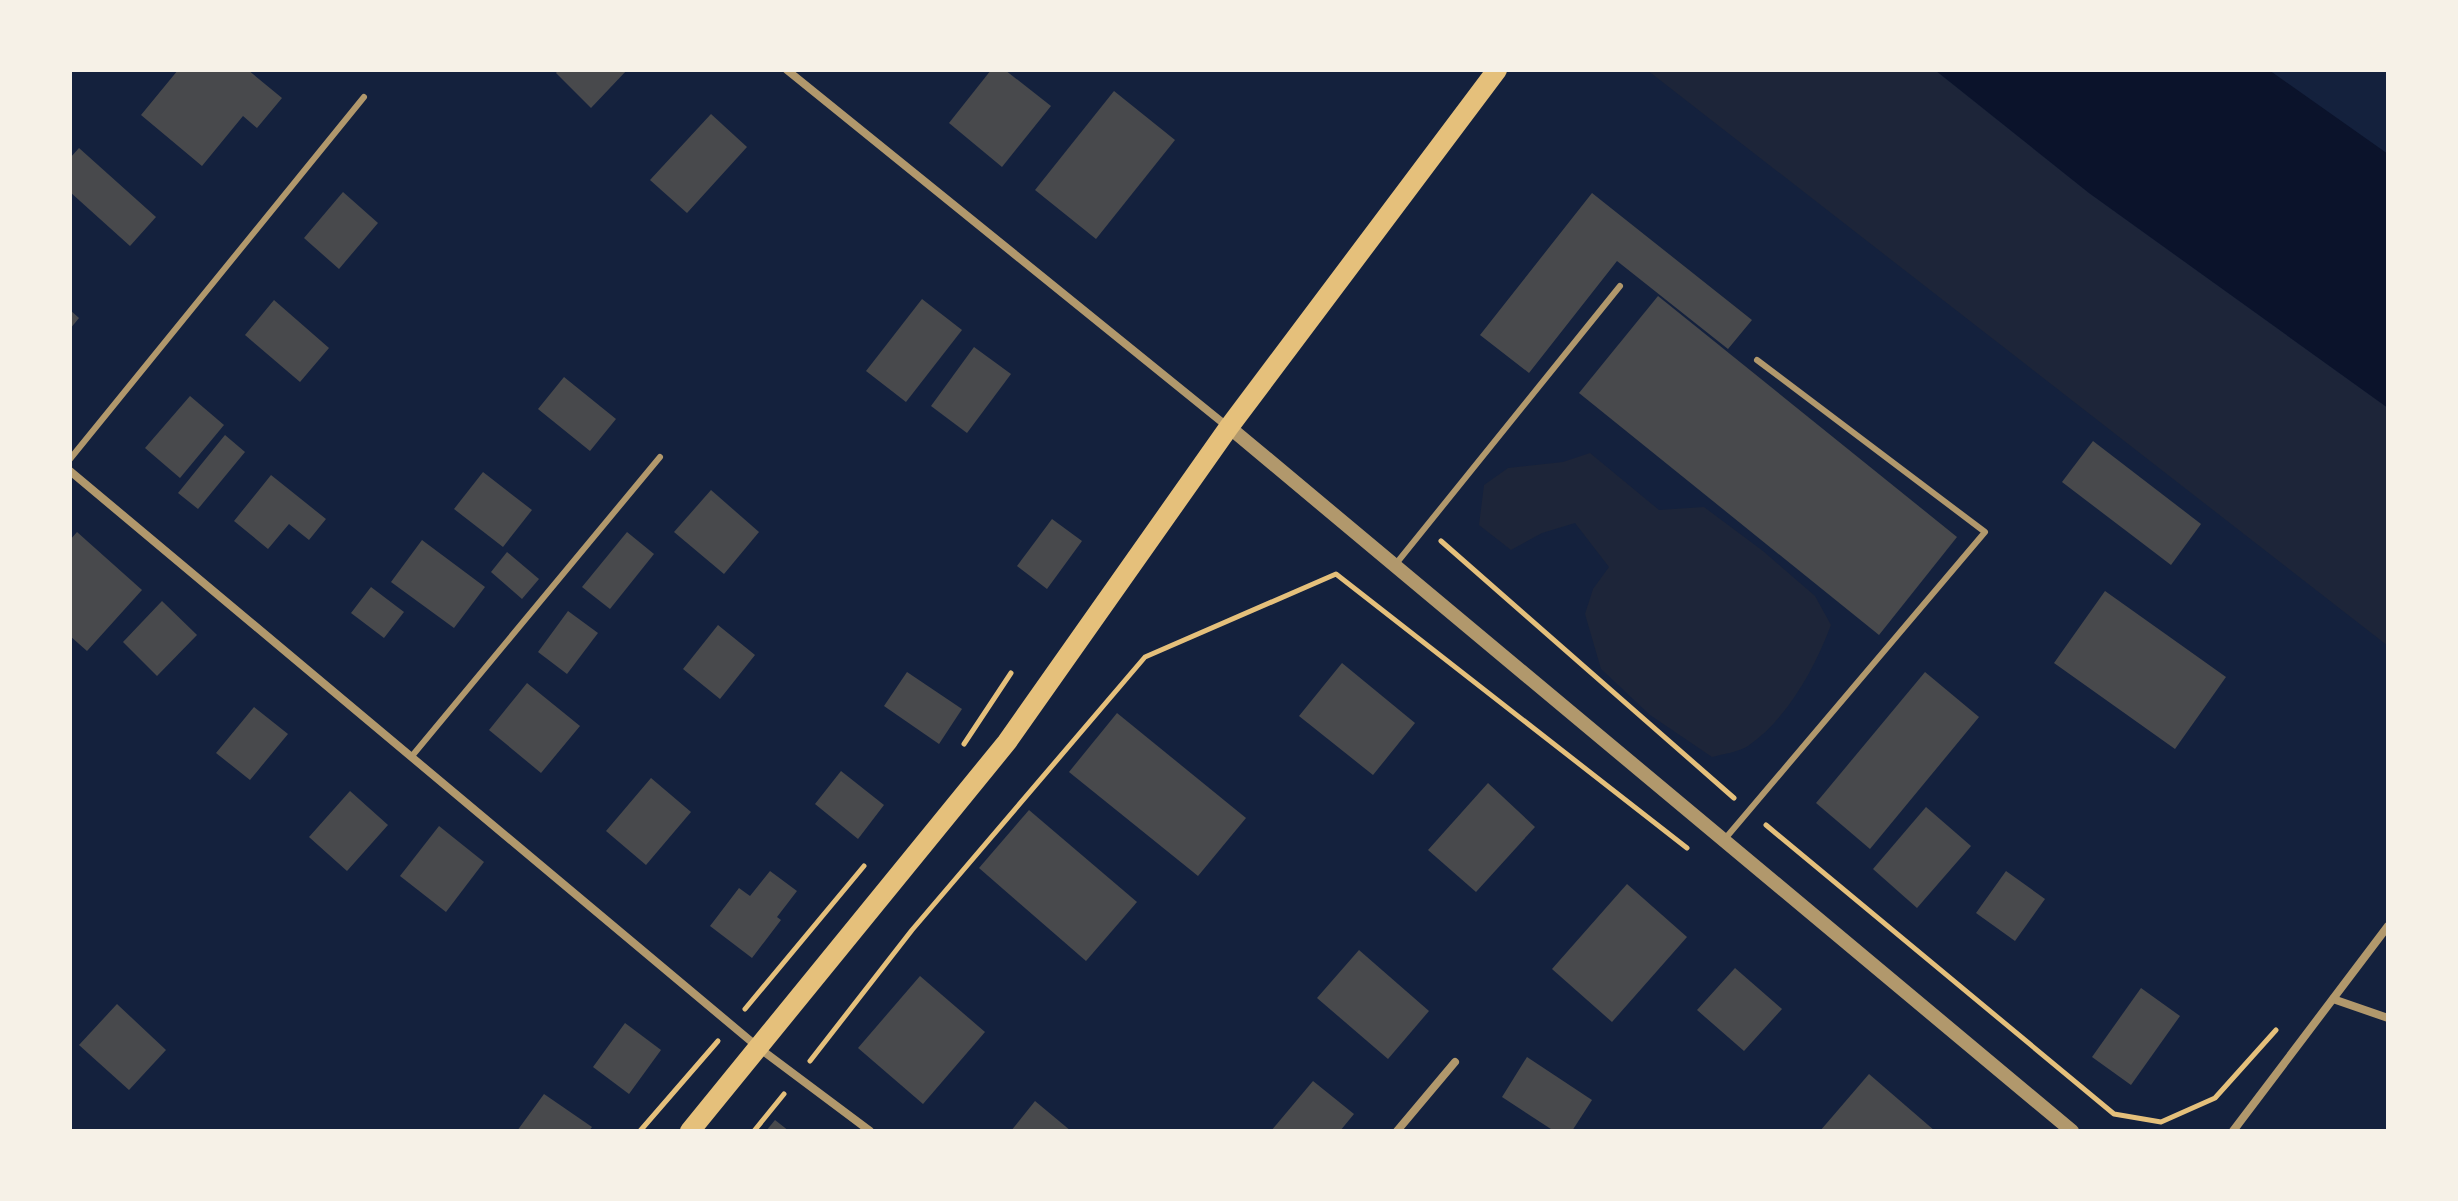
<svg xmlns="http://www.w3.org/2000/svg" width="2458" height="1201" font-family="Barlow,sans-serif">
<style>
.green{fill:#1d2539}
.water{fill:#0b132b}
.building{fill:#48494c}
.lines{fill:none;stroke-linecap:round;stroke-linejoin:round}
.path{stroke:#e5c07b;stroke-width:5}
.service{stroke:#b1986c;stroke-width:6}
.minor{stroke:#b1986c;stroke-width:8}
.tertiary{stroke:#b1986c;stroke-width:14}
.primary{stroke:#e5c07b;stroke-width:20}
</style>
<rect width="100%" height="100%" fill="#14213d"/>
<g class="green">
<polygon points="1647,70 1935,70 2089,193 2388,408 2388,646"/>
<path d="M1590,453L1659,510L1704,507L1763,551L1815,596L1831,625C1815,668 1787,719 1748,746C1739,752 1723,754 1712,757L1650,715L1601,669L1585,614L1593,589L1609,567L1575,523L1542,533L1511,550L1479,525L1484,485L1508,468L1563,462Z"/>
</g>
<polygon class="water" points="1935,70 2269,70 2388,154 2388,408 2089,193"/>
<g class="building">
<polygon points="178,70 248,70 282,98 257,128 243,116 202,166 141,115"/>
<polygon points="558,70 627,70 591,108 556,73"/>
<polygon points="991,70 1005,70 1051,106 1002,167 949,123"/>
<polygon points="1114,91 1175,140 1096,239 1035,190"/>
<polygon points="711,114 747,147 687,213 650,180"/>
<polygon points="79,148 156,217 130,246 70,192 70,158"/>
<polygon points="343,192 378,223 339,269 304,238"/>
<polygon points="1592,193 1752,320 1728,349 1617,261 1529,373 1480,335"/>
<polygon points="1658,296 1957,537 1879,635 1579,393"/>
<polygon points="922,299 962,330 906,402 866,371"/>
<polygon points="274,300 329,348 300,382 245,335"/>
<polygon points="70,310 79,318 70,329"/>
<polygon points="974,347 1011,374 967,433 931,406"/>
<polygon points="564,377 616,419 590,451 538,409"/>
<polygon points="190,396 224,425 180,478 145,448"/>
<polygon points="225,435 245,452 198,509 178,493"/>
<polygon points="2093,441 2201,524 2171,565 2062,482"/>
<polygon points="483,472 532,510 503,547 454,509"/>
<polygon points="271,475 326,519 309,540 289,524 268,549 234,521"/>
<polygon points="711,490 759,532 724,574 674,532"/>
<polygon points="1052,519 1082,541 1047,589 1017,566"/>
<polygon points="77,532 142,590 87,651 70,636 70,540"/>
<polygon points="627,532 654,554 610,609 582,587"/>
<polygon points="422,540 485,587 454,628 391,582"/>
<polygon points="507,552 539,579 522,599 491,572"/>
<polygon points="371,587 404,612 384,638 351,613"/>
<polygon points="2105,591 2226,677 2175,749 2054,663"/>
<polygon points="162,601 197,635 157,676 123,642"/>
<polygon points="568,611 598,633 567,674 538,652"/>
<polygon points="718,625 755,655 720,699 683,669"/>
<polygon points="1342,663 1415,723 1373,775 1299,716"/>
<polygon points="907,672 962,709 939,744 884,706"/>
<polygon points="1925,672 1979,717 1870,849 1816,803"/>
<polygon points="527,683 580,726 541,773 489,730"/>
<polygon points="254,707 288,734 250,780 216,753"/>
<polygon points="1117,713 1246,818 1198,876 1069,772"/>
<polygon points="841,771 884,805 858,839 815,804"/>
<polygon points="651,778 691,812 646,865 606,831"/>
<polygon points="1488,783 1535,827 1476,892 1428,850"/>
<polygon points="350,791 388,825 347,871 309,837"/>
<polygon points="1926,807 1971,846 1917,908 1873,869"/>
<polygon points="1029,810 1137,902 1086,961 979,868"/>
<polygon points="439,826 484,862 446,912 400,876"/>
<polygon points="770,871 797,891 777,917 781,920 752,958 710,926 739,888 750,896"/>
<polygon points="2006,871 2045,899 2015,941 1976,913"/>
<polygon points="1627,884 1687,937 1612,1022 1552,969"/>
<polygon points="1359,950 1429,1011 1388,1059 1317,998"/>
<polygon points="1735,968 1782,1009 1744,1051 1697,1010"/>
<polygon points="920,976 985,1032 923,1104 858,1048"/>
<polygon points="2141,988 2180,1016 2131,1085 2092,1057"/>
<polygon points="117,1004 166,1050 129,1090 79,1045"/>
<polygon points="625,1023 661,1050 629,1094 593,1067"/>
<polygon points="1527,1057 1592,1100 1572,1131 1554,1131 1502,1097"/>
<polygon points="1869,1074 1935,1131 1820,1131"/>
<polygon points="1313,1081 1354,1114 1340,1131 1271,1131"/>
<polygon points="544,1094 592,1127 589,1131 517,1131"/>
<polygon points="1035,1101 1071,1131 1011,1131"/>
<polygon points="775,1120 789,1131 766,1131"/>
</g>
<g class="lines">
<g class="path">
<polyline points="1441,541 1734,798"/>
<polyline points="964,744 1011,673"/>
<polyline points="1766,825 2114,1114 2161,1122 2215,1098 2276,1030"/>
<polyline points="745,1009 864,866"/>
<polyline points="810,1061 912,930 1145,657 1336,574 1687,848"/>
<polyline points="640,1131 718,1041"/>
<polyline points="754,1131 784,1094"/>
</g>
<g class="service">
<polyline points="70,459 364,97"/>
<polyline points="1395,565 1620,286"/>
<polyline points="412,756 660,457"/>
<polyline points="1724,840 1985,532 1757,360"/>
</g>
<g class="minor">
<polyline points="787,70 1228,427"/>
<polyline points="70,471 759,1048 870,1131"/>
<polyline points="2333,999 2388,1018"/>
<polyline points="1397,1131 1455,1062"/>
<polyline points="2233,1131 2388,926"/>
</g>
<polyline class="tertiary" points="1229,427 2072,1131"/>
<polyline class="primary" points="690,1131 1007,742 1229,427 1497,70"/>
</g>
<rect width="2458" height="1201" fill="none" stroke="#f6f1e7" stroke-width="144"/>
</svg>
